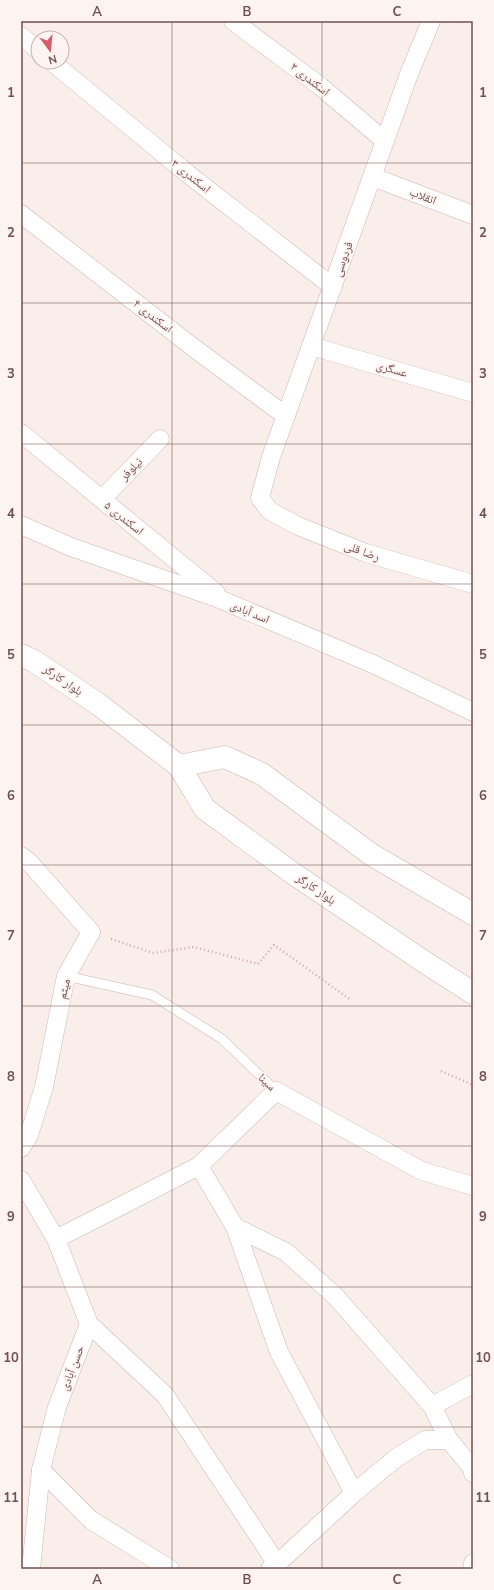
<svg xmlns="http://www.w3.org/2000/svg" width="494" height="1590" font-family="'Nunito Sans','Noto Naskh Arabic',sans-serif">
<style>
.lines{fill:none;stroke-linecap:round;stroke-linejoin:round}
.service-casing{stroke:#ceb6b3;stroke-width:10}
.minor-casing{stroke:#ceb6b3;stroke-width:19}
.tertiary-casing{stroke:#ceb6b3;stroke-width:23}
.path{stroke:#d2a9a7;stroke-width:2.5;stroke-dasharray:1 3;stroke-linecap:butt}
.service{stroke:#fff;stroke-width:9}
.minor{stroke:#fff;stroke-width:18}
.tertiary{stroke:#fff;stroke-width:22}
.grid{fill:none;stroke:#72504f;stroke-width:1;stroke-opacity:0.55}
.labels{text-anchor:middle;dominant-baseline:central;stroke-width:3.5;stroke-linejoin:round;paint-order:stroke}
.street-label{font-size:12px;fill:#72504f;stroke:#fdf3f0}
.neatline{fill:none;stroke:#72504f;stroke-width:1.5}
.grid-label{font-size:13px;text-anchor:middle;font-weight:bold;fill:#72504f}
</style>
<rect width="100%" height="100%" fill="#faeeea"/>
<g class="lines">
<defs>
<polyline id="service" points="66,976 152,995 222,1039 276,1091"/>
<g id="minor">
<polyline points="233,21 320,86 385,141"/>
<polyline points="431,21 409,74 271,457 260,498 270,511 298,526 366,553 473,584"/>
<polyline points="21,36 38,50"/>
<polyline points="52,62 188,174 333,287"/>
<polyline points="373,177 473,215"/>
<polyline points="21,214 194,348 286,416"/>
<polyline points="311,346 473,393"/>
<polyline points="21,433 216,593"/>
<polyline points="102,499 160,439"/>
<polyline points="21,525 71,547 217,598 373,664 473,712"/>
<polyline points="21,856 28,861 91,932 66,976 44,1087 29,1135 21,1148"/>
<polyline points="199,1166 235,1227 286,1252 336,1297 432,1406 449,1440 472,1468 473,1473"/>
<polyline points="21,1180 56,1239 89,1324 57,1407 41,1470 31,1569"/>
<polyline points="235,1227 279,1352 354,1493"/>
<polyline points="56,1239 199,1166 276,1091 422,1171 473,1186"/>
<polyline points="89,1324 165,1395 277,1564"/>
<polyline points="432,1406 473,1384"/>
<polyline points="41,1470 91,1520 170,1569"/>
<polyline points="270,1569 277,1564 354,1493 396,1458 425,1440 449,1440"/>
<polyline points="472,1569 473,1563"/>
</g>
<g id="tertiary">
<polyline points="21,655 34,661 98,704 179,766 205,809 291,872 426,963 473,993"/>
<polyline points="179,766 225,757 262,774 372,855 473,914"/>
</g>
</defs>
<use href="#service" class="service-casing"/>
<use href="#minor" class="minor-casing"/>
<use href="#tertiary" class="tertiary-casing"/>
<g class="path">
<polyline points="111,939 153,953 194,947 258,964 274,945 351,1000"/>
<polyline points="441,1071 473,1085"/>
</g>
<use href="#service" class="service"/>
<use href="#minor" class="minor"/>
<use href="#tertiary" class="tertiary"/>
</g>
<path class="grid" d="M172,21V1569M322,21V1569M21,163H473M21,303H473M21,444H473M21,584H473M21,725H473M21,865H473M21,1006H473M21,1146H473M21,1287H473M21,1427H473"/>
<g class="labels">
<g class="street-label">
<text transform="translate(310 79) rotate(38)">اسکندری ۲</text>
<text transform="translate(191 176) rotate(39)">اسکندری ۳</text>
<text transform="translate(423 196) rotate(21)">انقلاب</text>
<text transform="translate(343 259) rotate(-70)">فردوسی</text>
<text transform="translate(153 316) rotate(38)">اسکندری ۴</text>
<text transform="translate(392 369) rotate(16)">عسگری</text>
<text transform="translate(131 469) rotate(-46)">نیلوفر</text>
<text transform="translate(124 518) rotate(39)">اسکندری ۵</text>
<text transform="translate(362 551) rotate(20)">رضا قلی</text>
<text transform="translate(250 612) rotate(23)">اسد آبادی</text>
<text transform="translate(63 680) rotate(34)">بلوار کارگر</text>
<text transform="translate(316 889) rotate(34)">بلوار کارگر</text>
<text transform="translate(64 989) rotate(-77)">میثم</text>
<text transform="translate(267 1082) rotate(43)">سینا</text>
<text transform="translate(72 1368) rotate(-69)">حسن آبادی</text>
</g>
</g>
<rect width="494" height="1590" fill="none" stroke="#fdf3f0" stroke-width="44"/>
<g transform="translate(50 50) rotate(164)"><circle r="19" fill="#fdf3f0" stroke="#c5b2b0"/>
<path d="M0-3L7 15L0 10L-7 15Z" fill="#d75c6b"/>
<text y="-6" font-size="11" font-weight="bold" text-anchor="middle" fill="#72504f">N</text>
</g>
<rect x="22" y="22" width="450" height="1546" class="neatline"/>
<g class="grid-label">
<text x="97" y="16">A</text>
<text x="247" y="16">B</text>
<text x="397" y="16">C</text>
<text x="11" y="97">1</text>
<text x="483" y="97">1</text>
<text x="11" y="237">2</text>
<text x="483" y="237">2</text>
<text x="11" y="378">3</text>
<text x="483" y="378">3</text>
<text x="11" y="518">4</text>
<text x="483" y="518">4</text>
<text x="11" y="659">5</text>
<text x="483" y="659">5</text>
<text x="11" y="800">6</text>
<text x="483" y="800">6</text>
<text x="11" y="940">7</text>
<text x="483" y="940">7</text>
<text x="11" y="1081">8</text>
<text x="483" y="1081">8</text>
<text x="11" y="1221">9</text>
<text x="483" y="1221">9</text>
<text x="11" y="1362">10</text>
<text x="483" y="1362">10</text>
<text x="11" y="1502">11</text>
<text x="483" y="1502">11</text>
<text x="97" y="1584">A</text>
<text x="247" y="1584">B</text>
<text x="397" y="1584">C</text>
</g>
</svg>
